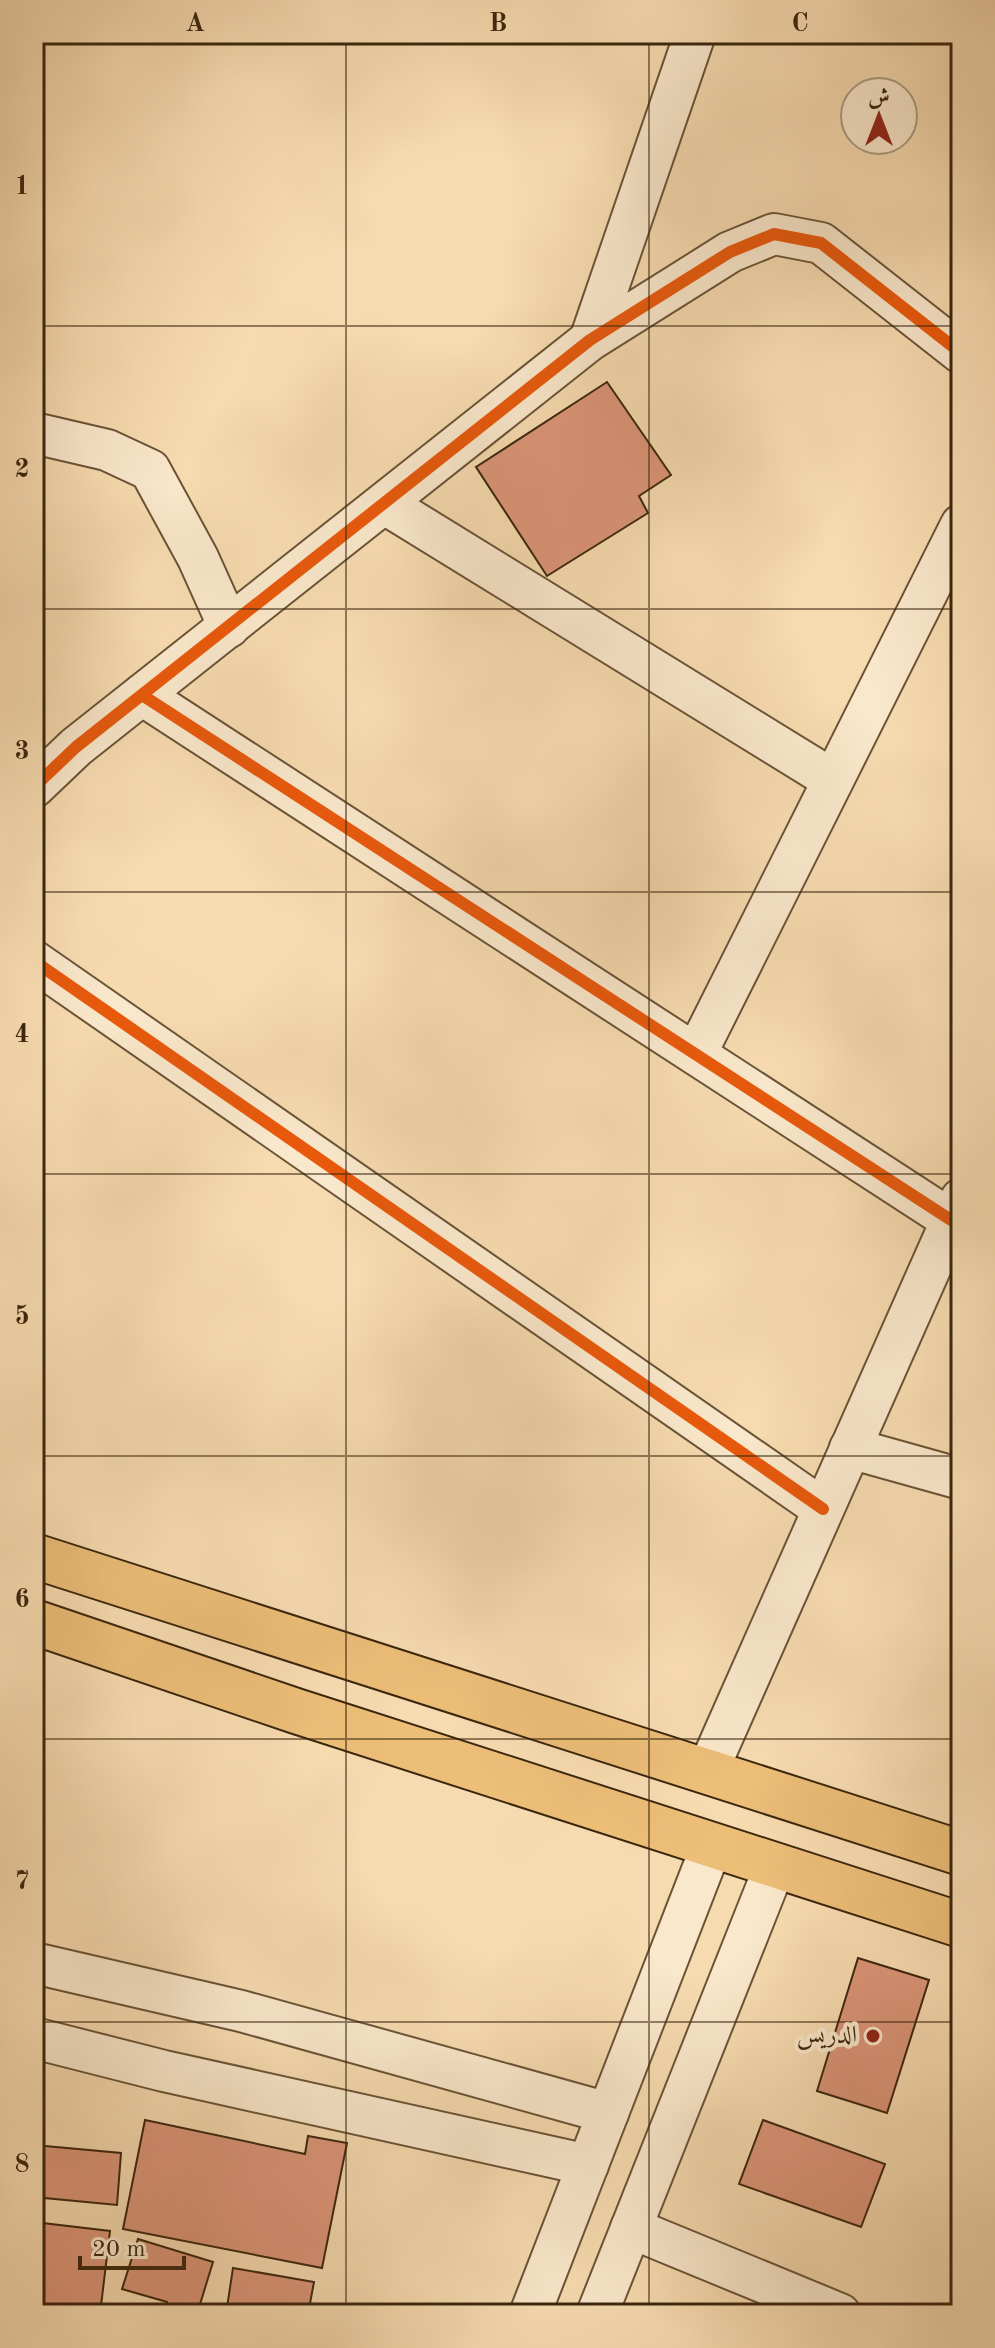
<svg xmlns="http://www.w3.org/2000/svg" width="995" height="2348" font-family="'Old Standard TT',Amiri,serif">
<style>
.building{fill:#db9578;stroke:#3b260e;stroke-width:2}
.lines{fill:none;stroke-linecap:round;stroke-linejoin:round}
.minor-casing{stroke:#6a5336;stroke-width:44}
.major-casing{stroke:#3b260e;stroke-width:48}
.minor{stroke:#fae8cc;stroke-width:40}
.major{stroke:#ecbe78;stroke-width:44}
.cycleway-casing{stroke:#fae8cc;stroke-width:17}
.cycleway{stroke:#e8590c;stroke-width:12}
.grid{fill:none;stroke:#3b260e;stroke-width:2;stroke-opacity:0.55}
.poi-dot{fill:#8f2418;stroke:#fae8cc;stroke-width:3}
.labels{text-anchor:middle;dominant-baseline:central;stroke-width:8;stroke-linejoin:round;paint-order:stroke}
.poi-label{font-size:24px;fill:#3b260e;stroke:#fae8cc;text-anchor:end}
.neatline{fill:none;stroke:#3b260e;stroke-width:3}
.grid-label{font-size:26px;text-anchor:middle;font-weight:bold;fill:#3b260e}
</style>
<rect width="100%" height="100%" fill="#f7dbb0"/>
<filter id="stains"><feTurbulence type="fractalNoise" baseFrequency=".0025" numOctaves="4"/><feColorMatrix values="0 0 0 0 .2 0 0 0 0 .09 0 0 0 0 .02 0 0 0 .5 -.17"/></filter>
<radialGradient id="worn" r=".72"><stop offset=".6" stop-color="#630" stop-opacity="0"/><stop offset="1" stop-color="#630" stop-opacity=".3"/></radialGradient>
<g class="building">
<polygon points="607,382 671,475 639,496 648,513 547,576 476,467"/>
<polygon points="858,1958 929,1980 887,2113 817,2091"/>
<polygon points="145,2120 305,2154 308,2136 347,2143 322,2268 123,2229"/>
<polygon points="763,2120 885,2164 861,2227 739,2184"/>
<polygon points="34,2145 121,2153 117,2205 34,2197"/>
<polygon points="34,2222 110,2231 100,2314 34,2314"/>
<polygon points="138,2239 213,2262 197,2314 163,2314 167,2302 122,2289"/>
<polygon points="233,2268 314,2282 308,2314 226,2314"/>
</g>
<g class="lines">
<defs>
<g id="minor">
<polyline points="590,340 695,34"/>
<polyline points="34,433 107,450 150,470 198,558 229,627"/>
<polyline points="385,504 833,780"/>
<polyline points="142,695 951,1220"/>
<polyline points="34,787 76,747 590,340 730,252 774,234 821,243 961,353"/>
<polyline points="34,961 823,1509"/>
<polyline points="696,1054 961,525"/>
<polyline points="850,1448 961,1479"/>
<polyline points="707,1772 961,1199"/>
<polyline points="34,1963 241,2011 608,2113"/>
<polyline points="34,2038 164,2071 588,2165"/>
<polyline points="631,2228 840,2314"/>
<polyline points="530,2314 712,1845"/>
<polyline points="597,2314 775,1866"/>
</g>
<g id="major">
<polyline points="34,1556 961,1853"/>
<polyline points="34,1622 296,1711 961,1925"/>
</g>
</defs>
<use href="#minor" class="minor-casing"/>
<use href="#major" class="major-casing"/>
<use href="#minor" class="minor"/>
<use href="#major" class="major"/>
<defs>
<g id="cycleway">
<polyline points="142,695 951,1220"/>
<polyline points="34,787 76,747 590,340 730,252 774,234 821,243 961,353"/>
<polyline points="34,961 823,1509"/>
</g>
</defs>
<use href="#cycleway" class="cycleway-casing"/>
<use href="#cycleway" class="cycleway"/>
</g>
<path class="grid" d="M346,34V2314M649,34V2314M34,326H961M34,609H961M34,892H961M34,1174H961M34,1456H961M34,1739H961M34,2022H961"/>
<circle class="poi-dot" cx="873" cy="2036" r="8"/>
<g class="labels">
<g class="poi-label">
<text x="857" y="2036">الدريس</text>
</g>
</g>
<rect width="995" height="2348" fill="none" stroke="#f7dbb0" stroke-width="88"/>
<g transform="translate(879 116)"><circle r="38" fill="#fae8cc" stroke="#ae9a80" stroke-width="2"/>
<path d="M0-6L14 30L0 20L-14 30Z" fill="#8f2418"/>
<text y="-12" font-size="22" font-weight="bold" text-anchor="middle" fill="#3b260e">ش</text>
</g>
<path d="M80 2256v12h104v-12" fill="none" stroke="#3b260e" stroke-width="4"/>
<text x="92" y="2256" font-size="24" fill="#3b260e" stroke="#fae8cc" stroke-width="6" paint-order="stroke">20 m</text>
<rect x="44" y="44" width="907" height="2260" class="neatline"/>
<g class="grid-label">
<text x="195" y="31">A</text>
<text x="498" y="31">B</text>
<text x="800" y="31">C</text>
<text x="22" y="194">1</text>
<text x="22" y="477">2</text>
<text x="22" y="759">3</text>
<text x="22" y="1042">4</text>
<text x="22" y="1324">5</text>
<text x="22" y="1607">6</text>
<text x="22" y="1889">7</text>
<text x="22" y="2172">8</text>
</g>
<rect width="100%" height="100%" filter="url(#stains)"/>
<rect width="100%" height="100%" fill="url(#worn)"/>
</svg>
